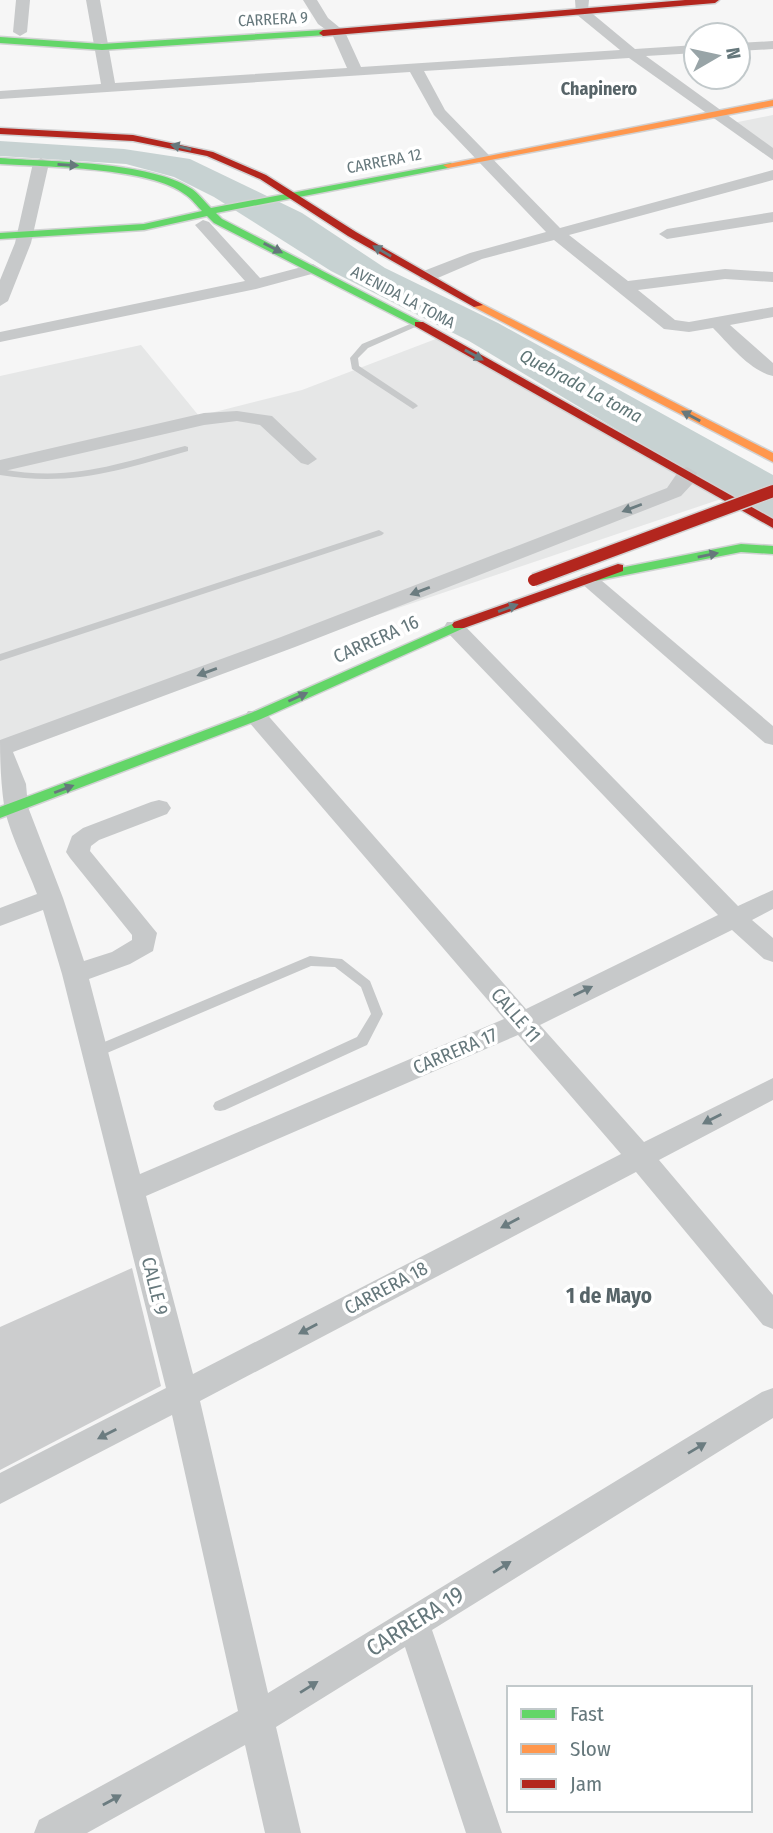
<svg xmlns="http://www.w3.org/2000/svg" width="773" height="1833" font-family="'Fira Sans Condensed',sans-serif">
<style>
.built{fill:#e6e7e7}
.water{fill:#c7d2d2}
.building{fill:#cccdce}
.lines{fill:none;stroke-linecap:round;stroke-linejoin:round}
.fast-casing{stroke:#d1d2d3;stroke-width:3}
.slow-casing{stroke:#d1d2d3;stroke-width:3}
.jam-casing{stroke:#d1d2d3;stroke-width:3}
.lane{fill:#c7c9ca;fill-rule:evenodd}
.street{fill:#c7c9ca;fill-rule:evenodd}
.fast{fill:#63d668;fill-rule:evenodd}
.slow{fill:#ff974d;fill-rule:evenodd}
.jam{fill:#b3261e;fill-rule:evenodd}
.jam-bridge-casing{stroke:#d1d2d2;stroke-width:15;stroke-linecap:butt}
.jam-bridge{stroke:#b3261e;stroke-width:12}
.oneway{fill:#66787c}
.oneway2{fill:#6b7c80}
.labels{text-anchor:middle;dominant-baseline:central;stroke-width:7;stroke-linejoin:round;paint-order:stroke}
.far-street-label{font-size:16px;fill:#66787c;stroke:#fff}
.far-neighbourhood-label{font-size:18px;font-weight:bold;fill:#576468;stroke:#fff}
.far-water-label{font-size:18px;font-style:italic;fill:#607677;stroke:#fff}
.street-label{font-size:19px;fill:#66787c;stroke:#fff}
.neighbourhood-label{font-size:21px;font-weight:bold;fill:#576468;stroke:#fff}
.near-street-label{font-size:23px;fill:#66787c;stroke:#fff}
</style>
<rect width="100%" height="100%" fill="#f6f6f6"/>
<g class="built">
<polygon points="773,115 773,155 728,124"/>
<polygon points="441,337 727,497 0,742 0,376 141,345 199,416 302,390"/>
</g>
<polygon class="water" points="0,141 124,149 190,159 302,213 385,268 498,323 773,475 773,521 751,510 469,341 331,271 214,197 174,177 126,164 0,156"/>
<polygon class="building" points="132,1268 161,1386 0,1470 0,1327"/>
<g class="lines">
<defs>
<g id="fast">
<polygon points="323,30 327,33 326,35 102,50 0,43 0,37 102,44"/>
<path d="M0,158C51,162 149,161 192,189C199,194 205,202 211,208L451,163L453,165L448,168L216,213L222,219L425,324L415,326L214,223L207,216L144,230L0,239V233L144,224L202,211C197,206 192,199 186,195C151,167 46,167 0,164Z"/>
<polygon points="741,544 773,546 773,554 741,552 595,581 588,577 595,573"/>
<polygon points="459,621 464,622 464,628 261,719 0,818 0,807 251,713"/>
</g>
<g id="slow">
<polygon points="773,100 773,106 448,168 443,165"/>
<polygon points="478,302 773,453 773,462 474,307 474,303"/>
</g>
<g id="jam">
<polygon points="685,0 719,0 715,3 323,36 319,33 323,30"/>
<polygon points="0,128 133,135 213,152 266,175 356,232 483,305 474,307 348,236 260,179 207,156 133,141 0,134"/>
<polygon points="415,322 423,322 773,519 773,528 415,326"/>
<polygon points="618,564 623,565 623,571 464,628 454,628 452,625 454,622"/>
</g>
</defs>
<use href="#fast" class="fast-casing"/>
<use href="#slow" class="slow-casing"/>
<use href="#jam" class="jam-casing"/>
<g class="lane">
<polygon points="415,322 422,324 368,348 358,358 359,366 416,404 418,406 413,409 352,369 350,358 362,344"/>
<path d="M185,446L188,447V451C120,470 72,487 0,475V469C73,482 116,464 185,446Z"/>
<polygon points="379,530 384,533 382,535 0,661 0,654"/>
<polygon points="310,956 342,959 370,981 383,1014 367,1045 225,1110 220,1111 215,1110 213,1106 215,1102 357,1037 371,1014 361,987 335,967 311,966 100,1056 90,1056 88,1052 90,1048"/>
</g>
<g class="street">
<polygon points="16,0 30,0 27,32 20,36 13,32"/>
<path d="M86,0H100L115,83L347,68L332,34L318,24L303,0H317L328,18L345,32L361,67L620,50L576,14L575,0H589L588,10L635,49L696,45V53L646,56L773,148V160L629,58L424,71L445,110L560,228L773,170V180L569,235L628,281L725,269L773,272V282L725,279L638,290L675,320L689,322L773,307V317L730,325L773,363V376C750,371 729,344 713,328L689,332L664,329L554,240L482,259L433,280H421L419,276L421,272L470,253L546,232L434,115L410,72L0,99V91L101,84Z"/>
<polygon points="773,41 773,49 738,51 738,43"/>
<polygon points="41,158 49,163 31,243 8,301 0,306 0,280 15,243 33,163"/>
<polygon points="773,212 773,222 667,239 659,234 667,229"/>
<polygon points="203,220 209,222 260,278 313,264 321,269 319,272 256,289 0,342 0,332 245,281 195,225"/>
<polygon points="237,411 272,416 317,459 308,465 301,463 260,425 237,421 204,425 0,472 0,460 204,413"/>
<path d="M687,467L697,473L694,482L681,496L295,647L13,752L26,784L28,807L63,898L84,961L112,952L132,940V935L70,858L66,852L72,836L83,828L151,802L159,800L167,802L171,808L167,814L99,840L91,846L90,851L157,933L153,951L130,964L89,979L140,1174L504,1019L248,721L245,716L248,711H264L526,1009L718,915L447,632L444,627L447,622H461L738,906L773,890V909L752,920L773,938V962L764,959L732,930L540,1025L644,1142L773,1078V1100L659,1160L773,1295V1329L763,1325L636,1172L200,1401L268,1693L762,1392L773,1388V1418L432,1630L502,1833H466L405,1647L276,1727L301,1833H265L245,1745L87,1833H34L39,1820L238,1711L172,1415L0,1504V1473L166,1388L62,974L43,910L0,926V908L37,894C28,869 8,831 4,805C1,784 0,762 0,740L281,637L667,488L680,469ZM518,1035L621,1154L193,1374L146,1196Z"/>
<polygon points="588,573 595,575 773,726 773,745 765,743 581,583 578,579 581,575"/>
</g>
<use href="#fast" class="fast"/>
<use href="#slow" class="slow"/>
<use href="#jam" class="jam"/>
<defs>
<polyline id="jam-bridge" points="534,580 773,491"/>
</defs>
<use href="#jam-bridge" class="jam-bridge-casing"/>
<use href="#jam-bridge" class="jam-bridge"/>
</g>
<defs><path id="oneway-solid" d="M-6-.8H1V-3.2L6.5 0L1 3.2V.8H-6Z" transform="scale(1.75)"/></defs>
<g class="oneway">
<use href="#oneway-solid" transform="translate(181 147) rotate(-167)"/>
<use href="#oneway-solid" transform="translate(68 165) rotate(3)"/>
<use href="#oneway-solid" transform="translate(273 248) rotate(27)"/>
<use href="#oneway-solid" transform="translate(382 251) rotate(-150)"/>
<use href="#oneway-solid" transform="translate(474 355) rotate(29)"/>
<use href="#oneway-solid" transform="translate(691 416) rotate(-152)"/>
<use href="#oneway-solid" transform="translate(708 555) rotate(-11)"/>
<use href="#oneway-solid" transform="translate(508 608) rotate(-20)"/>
<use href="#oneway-solid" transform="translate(298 697) rotate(-24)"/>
<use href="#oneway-solid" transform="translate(64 789) rotate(-21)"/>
</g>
<g class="oneway2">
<use href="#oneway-solid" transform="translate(632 508) rotate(159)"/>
<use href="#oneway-solid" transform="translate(420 591) rotate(159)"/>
<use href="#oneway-solid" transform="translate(207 672) rotate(160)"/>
<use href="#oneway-solid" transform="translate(583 991) rotate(-26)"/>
<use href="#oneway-solid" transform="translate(712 1119) rotate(153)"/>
<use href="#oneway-solid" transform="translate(510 1223) rotate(152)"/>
<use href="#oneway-solid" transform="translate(308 1329) rotate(152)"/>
<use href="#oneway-solid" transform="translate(107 1434) rotate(153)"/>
<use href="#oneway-solid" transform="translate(697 1448) rotate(-31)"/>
<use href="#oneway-solid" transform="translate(502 1567) rotate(-32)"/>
<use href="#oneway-solid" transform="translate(309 1687) rotate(-32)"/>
<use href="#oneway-solid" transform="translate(112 1800) rotate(-29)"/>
</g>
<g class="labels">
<g class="far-street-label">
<text transform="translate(273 19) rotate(-3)">CARRERA 9</text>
<text transform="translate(384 161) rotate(-11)">CARRERA 12</text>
<text transform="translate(403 297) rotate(28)">AVENIDA LA TOMA</text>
</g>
<g class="far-neighbourhood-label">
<text x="599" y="89">Chapinero</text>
</g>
<g class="far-water-label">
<text transform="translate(581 386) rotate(28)">Quebrada La toma</text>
</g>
<g class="street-label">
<text transform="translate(376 639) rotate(-24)">CARRERA 16</text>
<text transform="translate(516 1015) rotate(49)">CALLE 11</text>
<text transform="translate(455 1051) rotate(-23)">CARRERA 17</text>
<text transform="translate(155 1286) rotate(76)">CALLE 9</text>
<text transform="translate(386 1288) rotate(-28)">CARRERA 18</text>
</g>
<g class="neighbourhood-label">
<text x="609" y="1296">1 de Mayo</text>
</g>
<g class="near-street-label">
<text transform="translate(415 1621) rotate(-32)">CARRERA 19</text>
</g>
</g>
<rect x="507" y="1686" width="245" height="126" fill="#ffffff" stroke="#c2c9cb" stroke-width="2"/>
<rect x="521" y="1709" width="35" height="10" fill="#63d668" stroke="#c2c9cb" stroke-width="2"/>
<text x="570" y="1721" font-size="21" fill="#66787c">Fast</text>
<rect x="521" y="1744" width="35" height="10" fill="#ff974d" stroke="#c2c9cb" stroke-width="2"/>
<text x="570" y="1756" font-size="21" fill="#66787c">Slow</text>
<rect x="521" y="1779" width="35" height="10" fill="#b3261e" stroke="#c2c9cb" stroke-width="2"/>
<text x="570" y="1791" font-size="21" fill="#66787c">Jam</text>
<g transform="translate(717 56) rotate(81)"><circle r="33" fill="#ffffff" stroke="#c2c9cb" stroke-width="2"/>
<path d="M0-5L12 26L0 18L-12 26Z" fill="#98a4a7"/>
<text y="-10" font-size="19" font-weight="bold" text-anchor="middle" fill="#66787c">N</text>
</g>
</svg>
